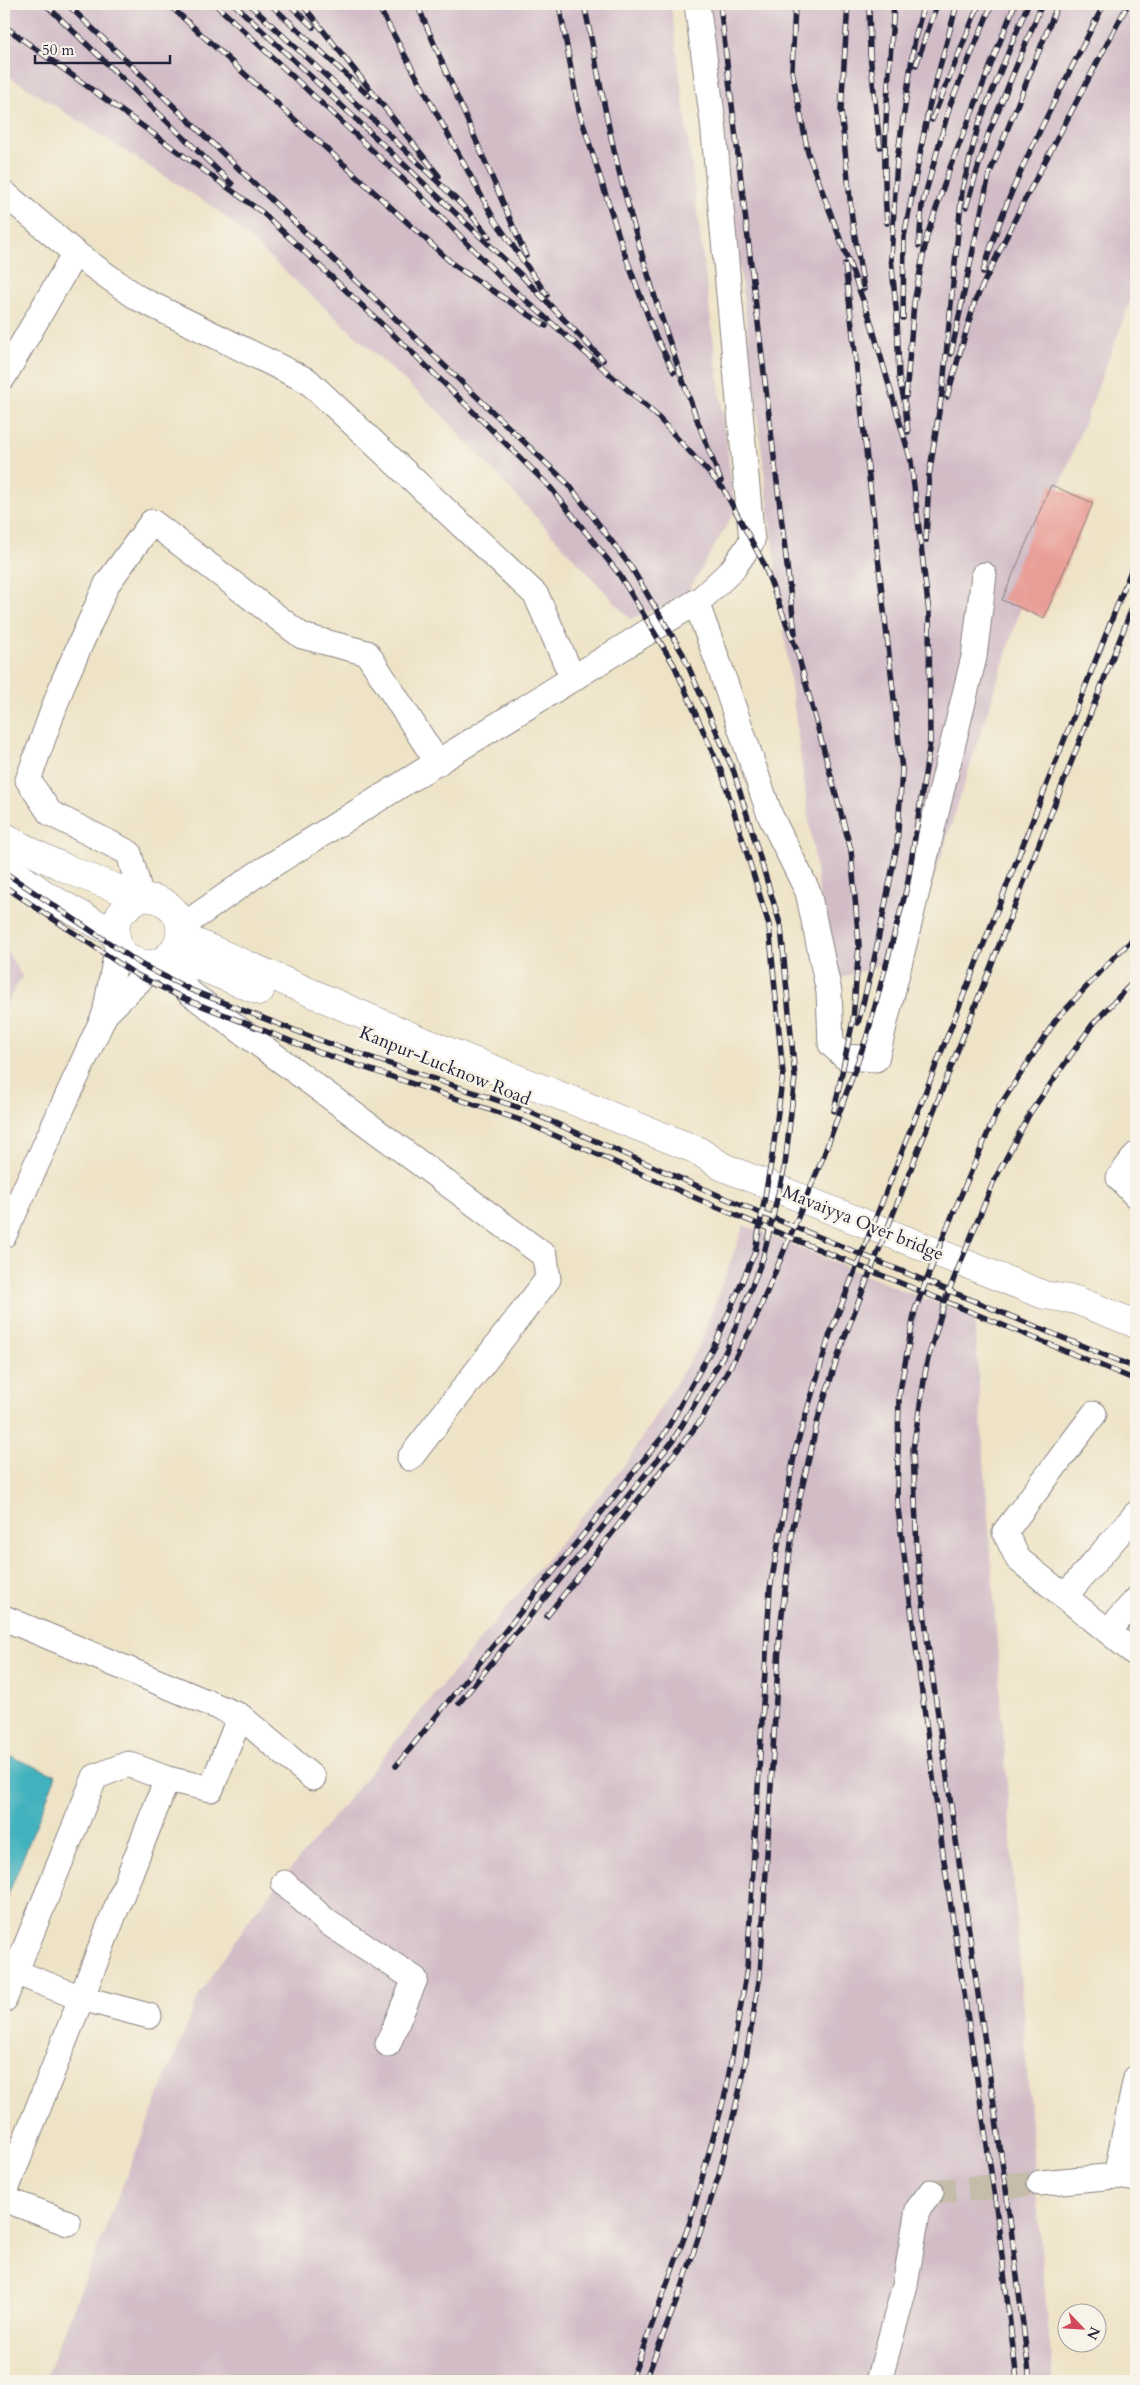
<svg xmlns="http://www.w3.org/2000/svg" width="1140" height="2385" font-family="Cardo,serif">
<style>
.industrial{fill:#d2bdc7}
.water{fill:#43b2be;stroke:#326a7c}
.building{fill:#e89d96}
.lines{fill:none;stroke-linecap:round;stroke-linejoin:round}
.minor-tunnel{stroke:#c5bcaa;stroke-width:25;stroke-dasharray:25 12;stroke-linecap:butt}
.minor-casing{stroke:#888280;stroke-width:27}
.major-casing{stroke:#888280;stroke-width:29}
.minor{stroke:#fff;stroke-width:25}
.major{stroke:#fff;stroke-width:28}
.rail-casing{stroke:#22223b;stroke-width:5.5}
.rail{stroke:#f7f3e8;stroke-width:4;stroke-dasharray:11;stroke-linecap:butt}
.labels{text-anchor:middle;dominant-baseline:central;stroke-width:5;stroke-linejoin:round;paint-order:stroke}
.street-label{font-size:18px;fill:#22223b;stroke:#f7f3e8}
</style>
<rect width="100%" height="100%" fill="#f7f3e8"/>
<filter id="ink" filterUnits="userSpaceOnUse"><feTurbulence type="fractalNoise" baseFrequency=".02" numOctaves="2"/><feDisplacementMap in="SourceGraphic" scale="10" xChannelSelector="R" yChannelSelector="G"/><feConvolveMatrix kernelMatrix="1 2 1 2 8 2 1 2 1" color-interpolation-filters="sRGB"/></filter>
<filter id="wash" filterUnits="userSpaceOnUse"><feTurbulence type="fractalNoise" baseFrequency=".0096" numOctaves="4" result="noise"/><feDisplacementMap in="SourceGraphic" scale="20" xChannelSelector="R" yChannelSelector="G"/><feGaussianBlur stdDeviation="1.12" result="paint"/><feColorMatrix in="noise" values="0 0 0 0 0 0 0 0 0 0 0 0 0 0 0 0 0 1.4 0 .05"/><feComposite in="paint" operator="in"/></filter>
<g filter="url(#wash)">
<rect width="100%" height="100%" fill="#eee3c6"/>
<g class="industrial">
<polygon points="4,4 671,4 735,511 685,597 630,619 439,412 219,211 4,73"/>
<polygon points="708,4 1136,4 1136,287 1060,486 909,956 831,981 781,611"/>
<polygon points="4,946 22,976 4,1008"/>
<polygon points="744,1225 904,1291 974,1316 1034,2169 1053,2381 44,2381 199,1995 254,1913 627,1462 699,1346"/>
</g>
<polygon class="water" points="4,1754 56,1775 4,1905"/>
<g id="blocks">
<polygon class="building" points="1051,485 1093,503 1044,618 1002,600"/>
</g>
</g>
<g filter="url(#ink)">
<use href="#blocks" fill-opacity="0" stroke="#888280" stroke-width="1"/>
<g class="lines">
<polyline class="minor-tunnel" points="931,2192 1040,2183"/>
<defs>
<g id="minor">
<polyline points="4,193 75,253 138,298 308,381 536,595 573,679"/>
<polyline points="4,376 75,253"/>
<polyline points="696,602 718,662 770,815 808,892 829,992 831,1044 845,1057 876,1059 974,657 984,575"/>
<polyline points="141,897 129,853 50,813 28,780 63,683 107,584 152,522 302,636 367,653 438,763"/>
<polyline points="181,927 254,876 701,599 732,570 752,541 713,122 697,4"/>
<polyline points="105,1014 157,963 190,993 545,1256 548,1279 410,1458"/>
<polyline points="1136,1155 1119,1178 1136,1196"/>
<polyline points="4,1235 105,1014 118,945"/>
<polyline points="1094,1414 1005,1532 1018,1559 1136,1654"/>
<polyline points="1065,1596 1136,1514"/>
<polyline points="4,1618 240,1716 313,1778"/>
<polyline points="1108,1631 1136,1600"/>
<polyline points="284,1883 327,1922 415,1979 388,2044"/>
<polyline points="15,1972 81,1998 149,2016"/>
<polyline points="4,2000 95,1777 128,1764 167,1779 211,1789 240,1716"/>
<polyline points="1116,2176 1136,2078"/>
<polyline points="1040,2183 1116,2176 1136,2179"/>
<polyline points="4,2195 167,1779"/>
<polyline points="4,2199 68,2223"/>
<polyline points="879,2381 905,2285 918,2209 931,2192"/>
</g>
<g id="major">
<path d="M4,836C47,863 93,880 141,897"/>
<polyline points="4,866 47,896 115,934"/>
<path d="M141,897C148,898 157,898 163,902C201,923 170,980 132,960C123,956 117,946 116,936C112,916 127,906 141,897Z"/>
<polyline points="181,936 420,1040 697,1150 723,1167 1044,1295 1076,1300 1136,1324"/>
<polyline points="168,958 201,967 260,991"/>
</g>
</defs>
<use href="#minor" class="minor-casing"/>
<use href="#major" class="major-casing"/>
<use href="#minor" class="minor"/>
<use href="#major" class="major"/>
<defs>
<g id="rail">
<polyline points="45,4 232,184"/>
<polyline points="67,4 569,485 631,567 683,654 734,772 781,927 795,1077 785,1165 763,1258 726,1351 672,1442 459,1703"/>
<polyline points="168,4 454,265 546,326"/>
<polyline points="215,4 418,193 505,282 655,414 723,488 763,562 797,651 851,850 859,945 853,1020 834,1111"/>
<polyline points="234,4 519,273 603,360"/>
<polyline points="249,4 381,127 469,212 489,237"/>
<polyline points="270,4 369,96"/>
<polyline points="289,4 313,27"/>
<polyline points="302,4 439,176"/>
<polyline points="377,4 494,219 547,295"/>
<polyline points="417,4 526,256"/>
<polyline points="559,4 579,111 624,252 655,335 674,372"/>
<path d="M584,4C596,59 605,116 619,171C646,277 680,380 721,481"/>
<polyline points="720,4 795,633"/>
<polyline points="848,4 841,110 852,219 864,289"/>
<polyline points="869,4 870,54 880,147"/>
<polyline points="4,26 263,213 416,356 550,487 619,574 674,665 722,773 769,925 783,1074 772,1157 755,1252 717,1340 663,1436 396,1766"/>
<polyline points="916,65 937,4"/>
<polyline points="932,120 979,4"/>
<polyline points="966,207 988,135 1042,4"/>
<path d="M887,223C881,151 889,76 894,4"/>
<polyline points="919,246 922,206 950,105 992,4"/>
<polyline points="845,264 902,770 897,846 874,960 858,1023"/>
<path d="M983,272C1010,178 1061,91 1104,4"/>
<polyline points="903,318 904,237 929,107 957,4"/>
<polyline points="951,354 989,175 1058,4"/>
<polyline points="906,396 914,303 927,236 949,170 1015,4"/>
<polyline points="947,397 975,301 1021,207 1128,4"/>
<polyline points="908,432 905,404 899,378 897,317 891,258 897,160 915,38 924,4"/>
<polyline points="926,540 929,476 943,386 962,191 978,126 1028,4"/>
<polyline points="4,872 142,965 191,990 322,1041 523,1109 720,1196 1136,1368"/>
<polyline points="4,886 135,974 185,999 318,1052 520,1120 716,1207 1136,1380"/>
<polyline points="547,1616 701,1420 753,1325 824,1155 867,1036 907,887 930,743 929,613 911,461 869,316 808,153 792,70 795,4"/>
<polyline points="631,2381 690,2222 726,2091 747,1969 770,1589 795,1451 830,1334 1136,558"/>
<polyline points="645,2381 682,2287 719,2175 743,2076 760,1975 780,1630 793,1527 819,1415 843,1341 1136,598"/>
<polyline points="1017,2381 995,2198 944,1861 897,1501 899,1396 915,1310 946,1230 999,1107 1055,1021 1118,953 1136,937"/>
<polyline points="1030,2381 1007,2196 928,1645 917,1551 913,1449 927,1362 946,1298 993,1183 1030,1113 1092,1025 1136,979"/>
</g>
</defs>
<use href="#rail" class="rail-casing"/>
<use href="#rail" class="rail"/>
</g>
</g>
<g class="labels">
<g class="street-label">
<text transform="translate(445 1066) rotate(22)">Kanpur-Lucknow Road</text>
<text transform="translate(863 1223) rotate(22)">Mavaiyya Over bridge</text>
</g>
</g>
<rect width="1140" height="2385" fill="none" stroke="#f7f3e8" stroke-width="20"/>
<g transform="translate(1082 2328) rotate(115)"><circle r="24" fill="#f7f3e8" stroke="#a29fa3"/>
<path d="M0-4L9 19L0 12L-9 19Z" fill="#d1495b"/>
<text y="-8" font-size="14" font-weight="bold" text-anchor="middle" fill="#22223b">N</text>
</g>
<path d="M35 55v8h135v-8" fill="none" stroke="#22223b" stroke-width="2.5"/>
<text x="42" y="55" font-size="15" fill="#22223b" stroke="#f7f3e8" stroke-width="4" paint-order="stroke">50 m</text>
</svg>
